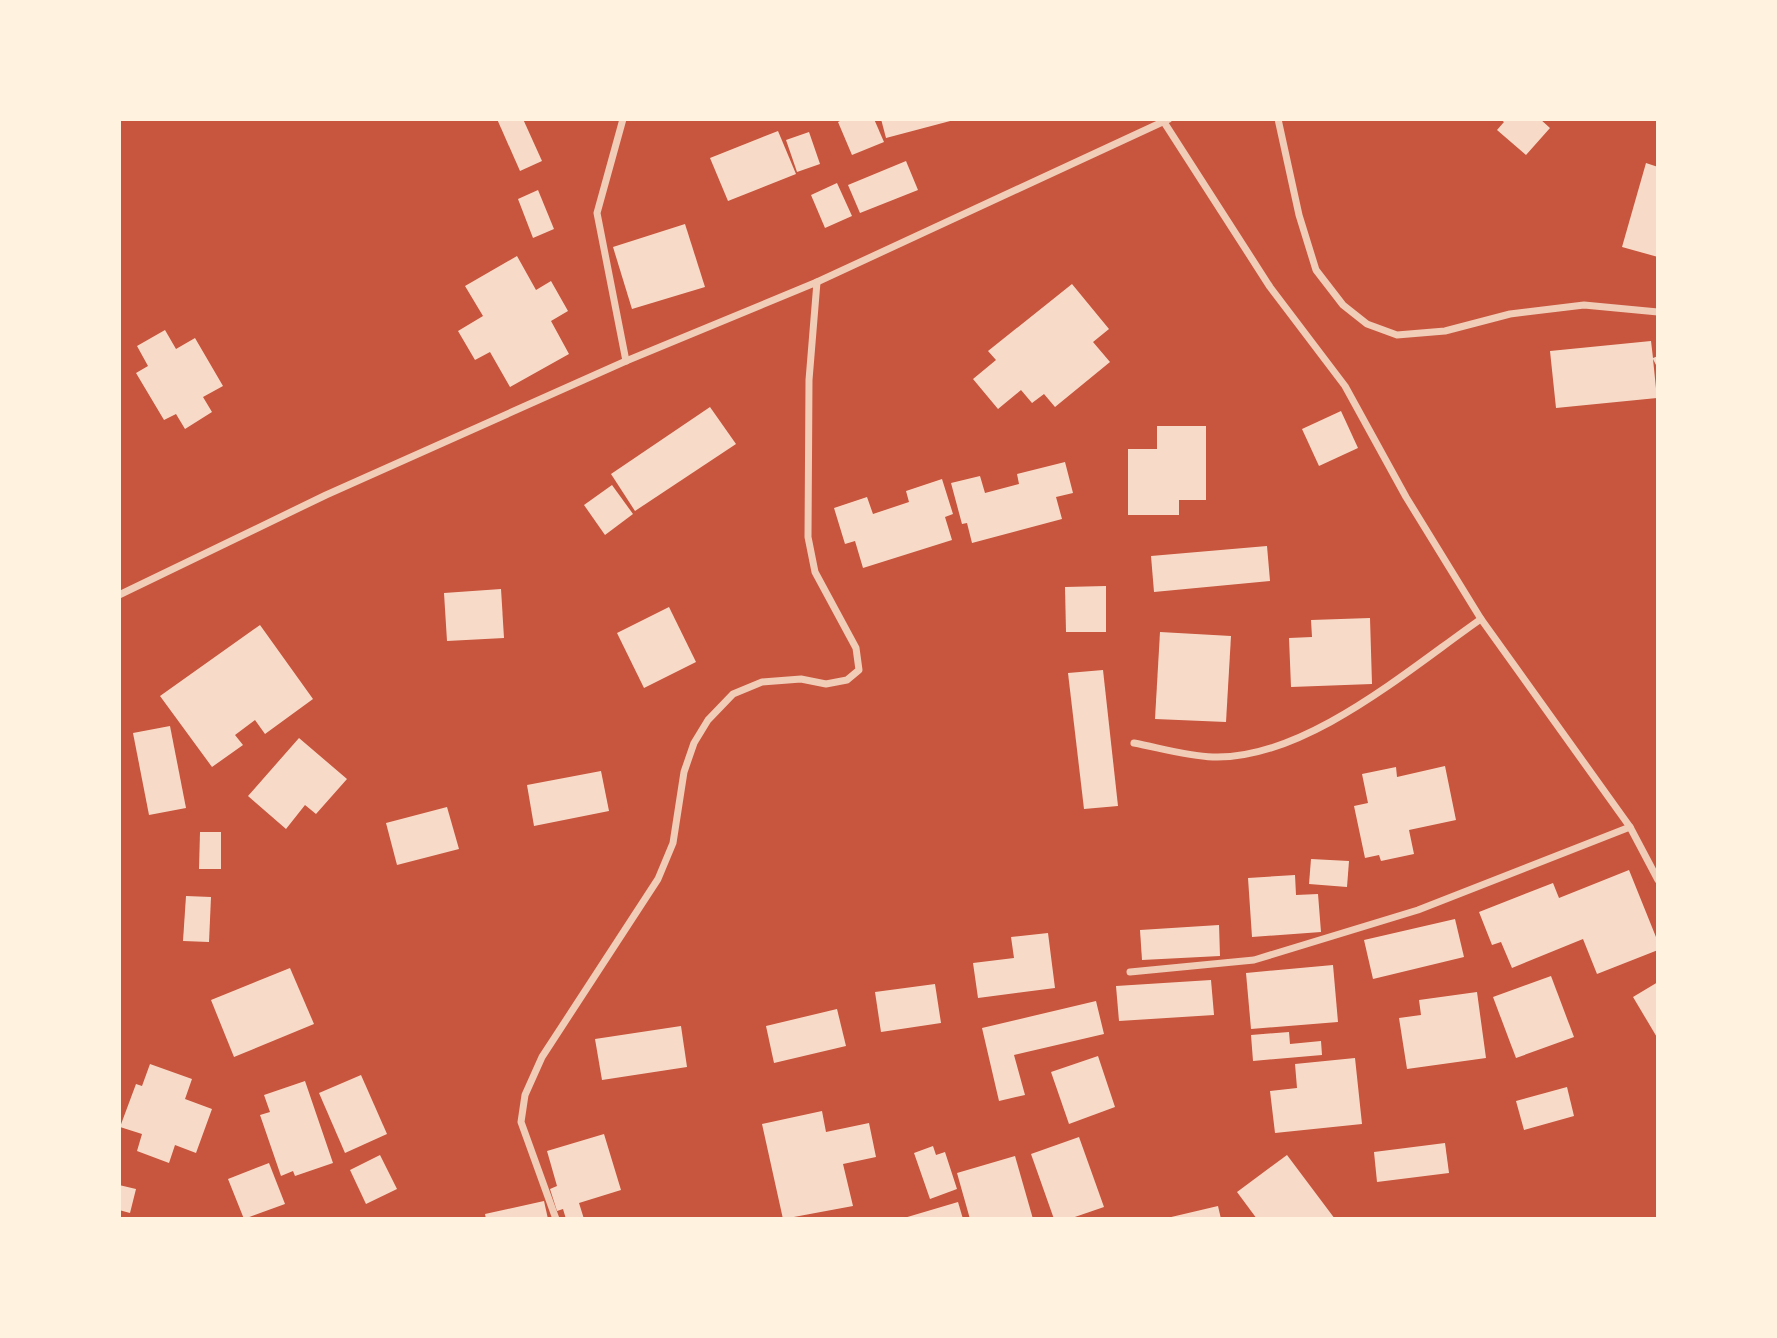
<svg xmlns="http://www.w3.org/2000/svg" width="1777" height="1338" font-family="Rubik,sans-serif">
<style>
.building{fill:#f7dbc8}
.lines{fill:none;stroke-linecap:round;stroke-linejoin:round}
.minor{stroke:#f1ccb7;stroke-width:7}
</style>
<rect width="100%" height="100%" fill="#c8553d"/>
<g class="building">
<polygon points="497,119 523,119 542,161 520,171"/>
<polygon points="844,119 874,119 884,142 852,155 838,122"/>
<polygon points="881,119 954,119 954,120 886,138"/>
<polygon points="1500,119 1540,119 1550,128 1526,155 1497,130 1504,122"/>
<polygon points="778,131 796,174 728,201 710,158"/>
<polygon points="809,132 820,164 797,172 786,140"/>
<polygon points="906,161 918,190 860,213 848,185"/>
<polygon points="1646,163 1658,167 1658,257 1622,247"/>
<polygon points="837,183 852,216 825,228 811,195"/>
<polygon points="538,190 554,229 533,238 518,199"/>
<polygon points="685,224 705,287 632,309 613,247"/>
<polygon points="517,256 536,290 551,281 568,311 551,321 569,354 510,387 490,352 475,360 458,331 483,316 465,286"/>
<polygon points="1072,284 1109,329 1093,342 1110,362 1055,407 1044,394 1032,403 1021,390 998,409 973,379 996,360 988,351"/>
<polygon points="165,330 176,349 195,338 223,386 203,397 212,412 185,429 176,414 164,420 136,373 148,366 137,346"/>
<polygon points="1651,341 1653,358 1658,356 1658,369 1653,359 1657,398 1556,408 1550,351"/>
<polygon points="710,407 736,444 635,511 611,474"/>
<polygon points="1341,411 1358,448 1319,466 1302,429"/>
<polygon points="1157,426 1206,426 1206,500 1179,500 1179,515 1128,515 1128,449 1157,449"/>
<polygon points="1065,462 1073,493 1056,497 1062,519 972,543 967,523 962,524 951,483 980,476 985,493 1019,484 1017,474"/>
<polygon points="942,479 953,514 945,517 952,540 863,568 855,541 845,544 834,508 867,497 873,514 909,502 906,491"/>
<polygon points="612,485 633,514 605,535 584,505"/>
<polygon points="1267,546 1270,581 1154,592 1151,556"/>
<polygon points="1106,586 1106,632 1066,632 1065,587"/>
<polygon points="501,589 504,638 447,641 444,593"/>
<polygon points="669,607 696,662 644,688 617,633"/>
<polygon points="1370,618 1372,684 1291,687 1289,638 1312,637 1311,620"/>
<polygon points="260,625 313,699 265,734 255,720 235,735 243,745 212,767 160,696"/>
<polygon points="1160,632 1231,636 1226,722 1155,719"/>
<polygon points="1103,670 1118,806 1084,809 1068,673"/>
<polygon points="170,726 186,808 149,815 133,733"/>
<polygon points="299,738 347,779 316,814 305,805 286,829 248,796"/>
<polygon points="1445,766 1456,820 1409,830 1414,854 1381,861 1379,855 1365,858 1354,806 1368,803 1362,774 1396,767 1397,777"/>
<polygon points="601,771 609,811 534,826 527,785"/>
<polygon points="447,807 459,849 397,865 386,823"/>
<polygon points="200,832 221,832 221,869 199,869"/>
<polygon points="1311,859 1349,861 1347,887 1309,884"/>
<polygon points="1629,870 1658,942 1658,950 1597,974 1583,939 1512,968 1501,942 1492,945 1479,912 1553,883 1559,898"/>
<polygon points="1295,875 1296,895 1318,894 1321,932 1252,937 1248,878"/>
<polygon points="186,896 211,897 209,942 183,941"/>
<polygon points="1455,919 1464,957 1373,979 1364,940"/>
<polygon points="1219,925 1220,956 1142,960 1140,930"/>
<polygon points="1048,933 1055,988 978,998 973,963 1014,958 1011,937"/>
<polygon points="1333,965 1338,1022 1251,1029 1246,973"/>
<polygon points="290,968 314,1024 234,1057 211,1000"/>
<polygon points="1551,976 1574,1037 1516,1058 1493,997"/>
<polygon points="1211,980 1214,1015 1119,1021 1116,986"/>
<polygon points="1658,982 1658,1039 1633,997"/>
<polygon points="935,984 941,1023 881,1032 875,992"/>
<polygon points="1477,992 1486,1058 1407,1069 1399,1018 1421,1015 1419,1000"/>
<polygon points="1096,1001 1104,1034 1014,1055 1025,1095 999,1101 982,1028"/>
<polygon points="837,1009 846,1046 774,1063 766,1026"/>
<polygon points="681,1026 687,1067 602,1080 595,1039"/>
<polygon points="1289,1032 1290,1044 1321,1041 1322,1055 1253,1061 1251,1035"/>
<polygon points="1098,1056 1115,1107 1069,1124 1051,1072"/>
<polygon points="1355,1058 1362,1124 1275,1133 1270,1091 1297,1088 1295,1064"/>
<polygon points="150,1064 192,1079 185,1099 212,1109 196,1153 175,1145 169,1163 137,1151 142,1134 120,1127 136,1084 142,1086"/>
<polygon points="361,1075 387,1134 345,1153 319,1093"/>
<polygon points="305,1081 333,1163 295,1176 293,1171 281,1176 260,1115 270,1112 264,1095"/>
<polygon points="1567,1087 1574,1116 1524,1130 1516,1101"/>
<polygon points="822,1111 826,1132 869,1123 876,1157 843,1164 853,1206 783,1219 762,1124"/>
<polygon points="604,1134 621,1190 579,1203 584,1219 566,1219 563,1209 557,1211 550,1189 557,1186 547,1151"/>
<polygon points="1079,1137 1104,1207 1069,1219 1054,1219 1031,1154"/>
<polygon points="1445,1143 1449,1173 1377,1182 1374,1152"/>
<polygon points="933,1146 936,1155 945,1152 957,1189 930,1199 914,1153"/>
<polygon points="380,1155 397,1189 366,1204 350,1170"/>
<polygon points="1287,1155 1335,1219 1257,1219 1237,1192"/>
<polygon points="1015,1156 1033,1219 970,1219 957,1173"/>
<polygon points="269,1163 285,1204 244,1219 228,1179"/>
<polygon points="119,1185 136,1189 130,1213 119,1210"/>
<polygon points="544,1201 548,1219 486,1219 485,1214"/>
<polygon points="958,1202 963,1219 904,1219 904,1218"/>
<polygon points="1218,1206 1221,1219 1167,1219 1167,1218"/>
</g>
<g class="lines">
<g class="minor">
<polyline points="623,119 597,213 626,361"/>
<polyline points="1162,119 1270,287 1345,386 1406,497 1481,619 1630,827 1658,880"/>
<polyline points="1278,119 1299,215 1316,270 1343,305 1367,324 1397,335 1445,331 1510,314 1584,305 1658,312"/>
<polyline points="119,595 326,495 626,361 817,282 1169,119"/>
<path d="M1134,743C1160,748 1187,756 1213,757C1305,760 1409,669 1481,619"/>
<polyline points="1130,972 1254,960 1418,910 1630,827"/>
<polyline points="556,1219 521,1122 525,1095 542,1057 658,879 673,843 684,772 694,743 708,720 733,694 762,682 801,679 826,684 847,680 859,670 856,648 815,572 808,537 809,380 817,282"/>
</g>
</g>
<rect width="1777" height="1338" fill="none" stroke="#fff3e0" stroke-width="242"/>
</svg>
